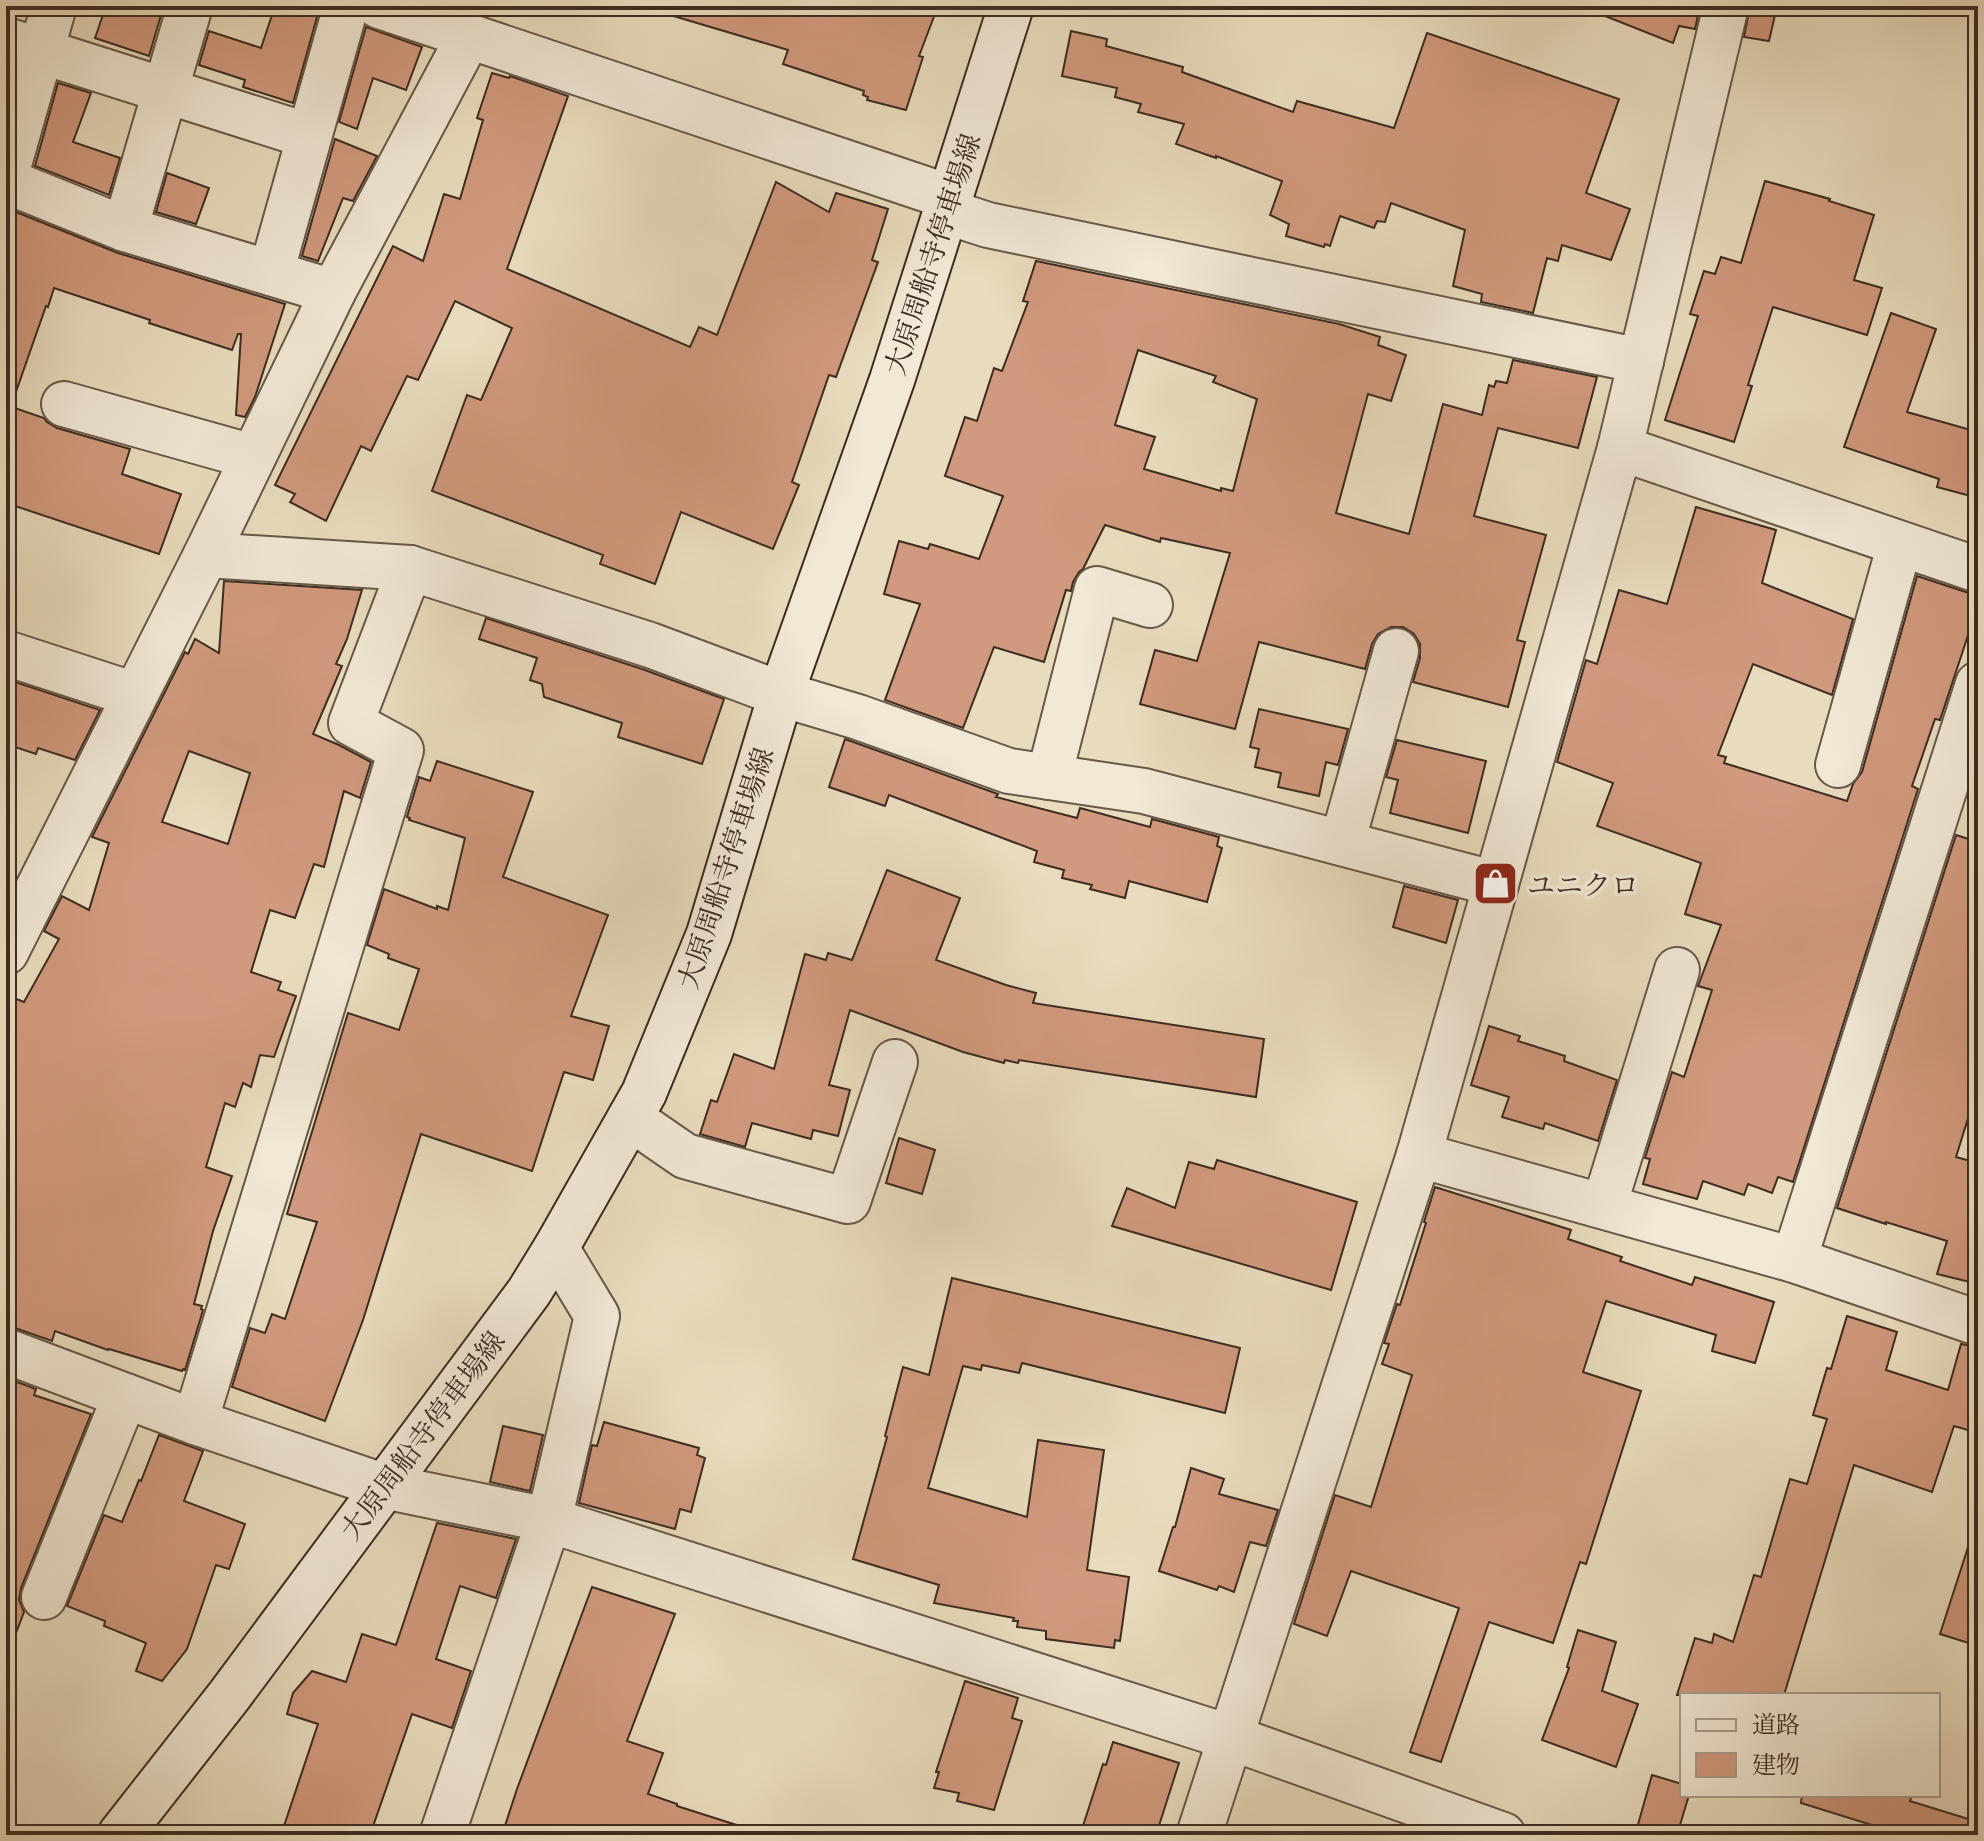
<svg xmlns="http://www.w3.org/2000/svg" width="1984" height="1841" font-family="'Gentium Book Plus','Noto Serif JP',serif">
<style>
.building{fill:#d1997d;stroke:#3d2c22;stroke-width:2;fill-rule:evenodd}
.lines{fill:none;stroke-linecap:round;stroke-linejoin:round}
.minor-casing{stroke:#685849;stroke-width:48}
.secondary-casing{stroke:#3d2c22;stroke-width:48}
.minor{stroke:#f1e8d5;stroke-width:44}
.secondary{stroke:#f1e8d5;stroke-width:44}
.labels{text-anchor:middle;dominant-baseline:central;stroke-width:7;stroke-linejoin:round;paint-order:stroke}
.street-label{font-size:28px;fill:#3d2c22;stroke:#f1e8d5}
.poi-label{font-size:28px;fill:#3d2c22;stroke:#f1e8d5;text-anchor:start}
</style>
<rect width="100%" height="100%" fill="#e9dcbe"/>
<filter id="stains"><feTurbulence type="fractalNoise" baseFrequency=".0025" numOctaves="4"/><feColorMatrix values="0 0 0 0 .2 0 0 0 0 .09 0 0 0 0 .02 0 0 0 .5 -.17"/></filter>
<radialGradient id="worn" r=".72"><stop offset=".6" stop-color="#630" stop-opacity="0"/><stop offset="1" stop-color="#630" stop-opacity=".3"/></radialGradient>
<g class="building">
<polygon points="106,6 133,6 161,15 149,56 95,38"/>
<polygon points="275,6 320,6 293,103 243,87 245,80 199,65 209,31 261,48"/>
<polygon points="671,6 938,6 919,56 923,57 906,110 867,100 868,97 863,95 864,91 783,64 788,50 670,15"/>
<polygon points="1585,6 1700,6 1695,29 1679,26 1673,43 1585,8"/>
<polygon points="1750,6 1777,6 1769,41 1744,37"/>
<polygon points="366,27 422,47 406,90 373,78 357,129 339,122"/>
<polygon points="1071,31 1107,39 1106,46 1183,67 1182,72 1293,112 1297,101 1394,128 1427,33 1619,99 1586,193 1630,209 1611,260 1562,245 1558,261 1547,258 1533,313 1481,302 1482,294 1453,286 1465,230 1391,203 1385,222 1377,221 1374,228 1340,216 1330,246 1325,244 1324,247 1286,236 1289,224 1270,215 1282,181 1216,156 1216,158 1176,144 1184,124 1138,112 1141,104 1115,97 1117,88 1062,76"/>
<polygon points="492,73 509,78 510,76 568,96 507,269 690,347 699,327 717,335 776,182 829,212 836,193 888,209 872,260 878,262 836,377 829,375 792,482 799,485 773,549 681,512 655,584 600,564 603,555 432,491 467,395 481,400 512,328 455,301 418,380 407,376 371,451 361,446 326,521 290,502 295,494 275,485 393,246 423,261 444,194 460,199 483,120 477,118"/>
<polygon points="58,83 91,93 73,142 120,158 109,195 35,166"/>
<polygon points="335,139 377,156 353,201 343,198 318,261 302,256"/>
<polygon points="167,173 209,188 196,224 156,212"/>
<polygon points="1765,181 1830,199 1829,201 1874,215 1854,280 1882,288 1867,335 1773,307 1748,385 1752,386 1734,442 1665,420 1698,316 1690,314 1704,271 1715,274 1721,257 1741,263"/>
<polygon points="6,208 118,253 285,304 255,397 245,417 236,415 241,334 238,334 232,350 149,323 150,320 54,288 48,307 46,306 11,406 6,405"/>
<path d="M1036,261L1339,324L1380,337L1378,345L1406,355L1391,401L1368,394L1336,513L1409,534L1443,404L1482,415L1489,385L1494,387L1496,381L1507,383L1513,360L1597,377L1578,448L1498,428L1474,516L1546,535L1517,640L1525,642L1508,707L1413,682L1420,658V644L1414,634L1403,627H1391L1378,634L1372,644L1365,669L1259,642L1235,729L1140,704L1155,650L1197,661L1230,553L1161,538L1160,542L1105,525L1083,569L1079,572L1073,582L1071,591L1066,590L1044,662L994,647L963,728L885,700L920,604L884,594L899,541L928,549L930,544L979,559L1003,496L945,476L965,417L977,421L994,368L1002,371L1028,302L1023,301ZM1138,350L1216,376L1213,382L1257,399L1233,491L1221,488V491L1144,469L1155,437L1115,425Z"/>
<polygon points="1891,313 1936,329 1907,412 1978,432 1978,498 1937,487 1939,479 1844,447"/>
<polygon points="6,405 44,418 47,422 57,428 130,449 122,474 181,494 159,554 6,503"/>
<polygon points="1696,507 1776,530 1762,583 1853,619 1832,695 1753,664 1718,755 1726,757 1724,763 1847,801 1853,784 1862,772 1917,576 1978,596 1978,605 1940,720 1935,719 1912,786 1918,789 1793,1182 1778,1177 1772,1193 1748,1184 1744,1195 1703,1181 1697,1199 1643,1184 1650,1159 1645,1158 1672,1072 1684,1077 1712,990 1698,986 1721,925 1685,914 1701,863 1597,826 1613,783 1557,762 1586,660 1597,664 1619,590 1667,604"/>
<path d="M224,581L362,590L347,639L336,664L342,666L313,734L339,745L371,762L360,798L344,791L324,867L314,864L295,918L270,910L251,972L281,982L278,990L296,996L274,1057L260,1055L251,1087L243,1083L235,1107L225,1103L206,1167L232,1176L213,1231L194,1304L202,1306L201,1309L203,1310L185,1370L183,1369L182,1371L109,1349L108,1350L55,1331L52,1341L15,1328L6,1327V995L24,1002L59,939L44,931L62,896L89,910L109,843L92,837L185,652L188,654L195,639L219,653ZM189,751L250,773L228,844L162,822Z"/>
<polygon points="486,618 642,669 724,699 702,764 618,737 622,723 544,697 542,684 530,680 537,658 479,639"/>
<polygon points="6,679 100,710 75,760 38,748 36,754 6,744"/>
<polygon points="1259,709 1348,729 1338,765 1326,762 1319,796 1278,787 1281,773 1255,767 1259,749 1250,747"/>
<polygon points="845,739 998,794 996,797 1077,818 1080,808 1150,827 1152,819 1219,837 1217,846 1222,848 1207,902 1129,881 1125,898 1090,889 1092,885 1062,878 1064,870 1034,862 1037,851 889,795 885,806 829,787"/>
<polygon points="1397,740 1486,761 1468,833 1390,813 1398,780 1386,777"/>
<polygon points="437,761 533,792 503,877 608,915 571,1016 609,1026 593,1080 564,1072 532,1171 421,1134 363,1320 325,1421 232,1387 250,1328 265,1333 272,1314 285,1319 317,1222 287,1214 348,1013 399,1030 419,969 388,958 389,954 367,945 384,889 437,909 437,906 448,910 465,838 409,820 410,818 407,817 419,777 430,781"/>
<polygon points="1956,835 1978,842 1978,1086 1956,1157 1978,1163 1978,1284 1937,1274 1947,1241 1886,1222 1886,1224 1837,1208"/>
<polygon points="887,870 960,898 936,960 1006,985 1036,993 1033,1003 1264,1039 1256,1097 1019,1060 1018,1063 1005,1060 1004,1063 963,1052 850,1010 829,1085 850,1090 838,1136 813,1130 811,1139 752,1123 745,1147 700,1134 711,1100 717,1102 734,1054 774,1069 805,954 826,960 828,953 852,960"/>
<polygon points="1404,886 1458,900 1446,943 1393,927"/>
<polygon points="1489,1026 1520,1036 1518,1041 1565,1056 1564,1061 1617,1080 1598,1141 1545,1123 1543,1129 1502,1117 1509,1097 1471,1085"/>
<polygon points="899,1138 935,1150 922,1194 886,1183"/>
<polygon points="1217,1160 1357,1202 1331,1290 1112,1226 1127,1188 1175,1208 1189,1162 1214,1169"/>
<polygon points="1435,1187 1571,1230 1568,1239 1622,1257 1620,1261 1692,1285 1695,1277 1774,1302 1755,1363 1712,1351 1716,1335 1606,1301 1583,1372 1641,1391 1586,1564 1580,1562 1553,1643 1489,1622 1441,1762 1410,1752 1459,1608 1351,1571 1327,1636 1294,1624 1335,1495 1371,1507 1412,1375 1382,1364 1389,1344 1384,1343 1397,1304 1400,1305 1426,1223 1424,1222"/>
<polygon points="952,1278 1240,1348 1225,1413 1022,1363 1019,1373 982,1365 981,1370 963,1366 928,1488 1027,1517 1038,1440 1104,1450 1087,1570 1129,1577 1120,1641 1115,1640 1114,1648 1046,1639 1046,1631 1017,1627 1018,1621 1013,1621 1014,1618 934,1603 939,1585 853,1559 887,1437 885,1436 903,1367 929,1375"/>
<polygon points="1847,1316 1897,1332 1886,1370 1948,1390 1961,1344 1978,1347 1978,1433 1954,1426 1932,1492 1854,1465 1784,1695 1677,1695 1695,1638 1712,1643 1714,1634 1733,1642 1754,1575 1761,1577 1790,1479 1807,1484 1827,1419 1813,1415 1827,1368 1831,1369"/>
<polygon points="6,1378 36,1389 34,1395 91,1414 21,1588 19,1600 24,1612 8,1654 6,1654"/>
<polygon points="604,1422 699,1448 697,1455 705,1458 691,1512 680,1509 675,1529 579,1503 592,1445 597,1446"/>
<polygon points="503,1426 543,1435 530,1491 490,1482"/>
<polygon points="159,1435 203,1451 184,1501 245,1524 229,1569 216,1565 187,1649 162,1681 136,1671 146,1643 104,1626 105,1621 67,1606 104,1515 122,1522 139,1480 141,1481"/>
<polygon points="1191,1468 1224,1479 1219,1494 1278,1510 1266,1546 1250,1542 1234,1592 1219,1586 1217,1590 1159,1571 1173,1527 1175,1527"/>
<polygon points="437,1523 516,1539 496,1598 460,1586 436,1659 471,1671 452,1728 412,1714 370,1835 281,1835 318,1724 287,1714 293,1693 312,1671 346,1682 362,1634 396,1645"/>
<polygon points="1971,1538 1978,1540 1978,1646 1940,1634"/>
<polygon points="592,1587 675,1614 627,1741 663,1753 648,1794 677,1804 677,1806 746,1828 745,1835 502,1835 517,1789"/>
<polygon points="1578,1630 1616,1642 1602,1691 1638,1704 1616,1767 1542,1740 1569,1668 1567,1667"/>
<polygon points="965,1681 1018,1698 1012,1718 1022,1721 994,1810 957,1801 959,1793 934,1788 939,1772 936,1772"/>
<polygon points="1113,1742 1179,1763 1156,1835 1102,1835 1082,1829 1103,1764 1106,1765"/>
<polygon points="1652,1775 1682,1784 1682,1795 1689,1795 1677,1835 1635,1835"/>
<polygon points="1802,1795 1912,1795 1910,1801 1978,1822 1978,1835 1904,1835 1801,1803"/>
</g>
<g class="lines">
<defs>
<g id="minor">
<polyline points="379,6 949,197"/>
<polyline points="6,40 309,136"/>
<polyline points="6,175 54,6"/>
<polyline points="6,181 125,229 333,292"/>
<polyline points="945,211 988,225 1641,361"/>
<polyline points="125,229 190,6"/>
<polyline points="271,273 346,6"/>
<polyline points="64,404 253,457"/>
<polyline points="1620,448 1978,570"/>
<polyline points="206,555 410,568 650,645 781,694 858,717 1009,771 1144,791 1496,884"/>
<polyline points="6,653 135,695"/>
<polyline points="1838,765 1900,544"/>
<polyline points="1049,777 1097,589 1150,605"/>
<polyline points="1342,843 1396,651"/>
<polyline points="6,952 206,555 333,292 469,36"/>
<polyline points="630,1118 685,1156 848,1201 895,1062"/>
<polyline points="1419,1155 1794,1260 1978,1323"/>
<polyline points="1604,1206 1677,970"/>
<polyline points="1794,1260 1978,684"/>
<polyline points="6,1351 195,1422 383,1486 549,1520 1232,1738 1503,1835"/>
<polyline points="195,1422 401,750 351,723 410,568"/>
<polyline points="44,1597 125,1396"/>
<polyline points="442,1835 549,1520 597,1316 556,1248"/>
<polyline points="1199,1835 1419,1155 1620,448 1726,6"/>
</g>
<polyline id="secondary" points="120,1835 229,1696 529,1292 556,1248 644,1093 709,934 781,694 892,380 1011,6"/>
</defs>
<use href="#minor" class="minor-casing"/>
<use href="#secondary" class="secondary-casing"/>
<use href="#minor" class="minor"/>
<use href="#secondary" class="secondary"/>
</g>
<defs>
<symbol id="shop-square" viewBox="-11 -11 22 22"><rect x="-9" y="-9" width="18" height="18" rx="4" fill="#8f2418" stroke="#f1e8d5"/><path d="M-5-2.5h2.3a2.7 3.5 0 0 1 5.4 0H5L5.5 6h-11ZM-1.5-2.5h3a1.5 2.3 0 0 0-3 0Z" fill="#fff"/></symbol>
</defs>
<g fill-rule="evenodd">
<use href="#shop-square" x="1470" y="858" width="51" height="51"/>
</g>
<g class="labels">
<g class="street-label">
<text transform="translate(932 254) rotate(-72)">大原周船寺停車場線</text>
<text transform="translate(725 868) rotate(-72)">大原周船寺停車場線</text>
<text transform="translate(422 1435) rotate(-53)">大原周船寺停車場線</text>
</g>
<g class="poi-label">
<text x="1527" y="884">ユニクロ</text>
</g>
</g>
<rect width="1984" height="1841" fill="none" stroke="#e9dcbe" stroke-width="32"/>
<rect x="8" y="8" width="1968" height="1825" fill="none" stroke="#3d2c22" stroke-width="4"/>
<rect x="16" y="16" width="1952" height="1809" fill="none" stroke="#3d2c22" stroke-width="2"/>
<rect x="1680" y="1693" width="260" height="104" fill="#f1e8d5" stroke="#a99d8d" stroke-width="2"/>
<rect x="1696" y="1719" width="40" height="12" fill="#f1e8d5" stroke="#a99d8d" stroke-width="2"/>
<text x="1752" y="1733" font-size="24" fill="#3d2c22">道路</text>
<rect x="1696" y="1753" width="40" height="24" fill="#d1997d" stroke="#a99d8d" stroke-width="2"/>
<text x="1752" y="1773" font-size="24" fill="#3d2c22">建物</text>
<rect width="100%" height="100%" filter="url(#stains)"/>
<rect width="100%" height="100%" fill="url(#worn)"/>
</svg>
